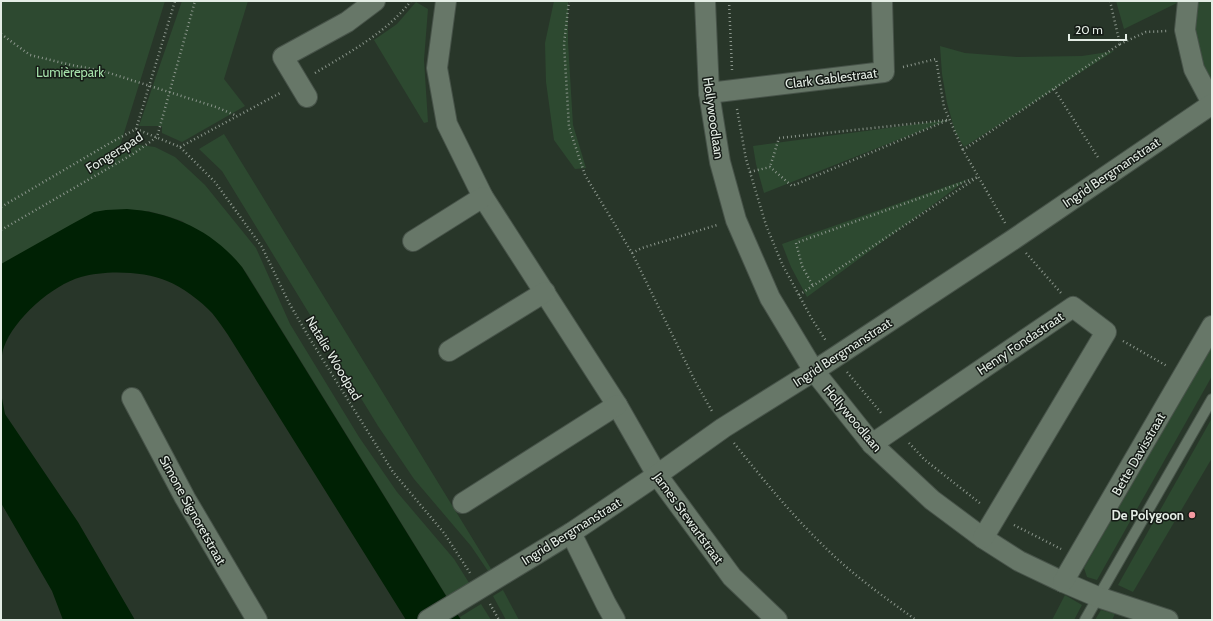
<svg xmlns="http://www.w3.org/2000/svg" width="1213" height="621" font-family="Cabin,sans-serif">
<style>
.green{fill:#2d4930}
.water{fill:#002104}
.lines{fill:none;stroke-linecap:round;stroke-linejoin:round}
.lane-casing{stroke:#475349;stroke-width:12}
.street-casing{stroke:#475349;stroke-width:22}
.path{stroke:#8b968c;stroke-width:2.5;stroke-dasharray:1 3;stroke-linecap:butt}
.lane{stroke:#677768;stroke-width:10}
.street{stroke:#677768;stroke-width:20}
.poi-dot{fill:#f49aa1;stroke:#151b16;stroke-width:1.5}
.labels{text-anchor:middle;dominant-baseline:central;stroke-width:3;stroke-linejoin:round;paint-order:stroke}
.park-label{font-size:13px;fill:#a5e1aa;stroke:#151b16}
.street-label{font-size:13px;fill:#e4ede5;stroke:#151b16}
.poi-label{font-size:13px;font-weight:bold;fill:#e4ede5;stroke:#151b16;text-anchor:end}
</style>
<rect width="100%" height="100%" fill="#283629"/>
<g class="green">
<polygon points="1,1 165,1 119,149 132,144 155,147 175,157 205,185 256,248 290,324 359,437 397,492 454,559 471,586 449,600 247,274 242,267 182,221 167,216 148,211 1,268"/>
<polygon points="182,1 248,1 224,79 245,106 182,142 162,133 162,126 139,126"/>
<polygon points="554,1 568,1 568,42 573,125 586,168 575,169 554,140 546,82 545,43"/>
<polygon points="1116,1 1178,1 1179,2 1124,29"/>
<polygon points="1193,1 1212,1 1212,85 1202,66 1192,16"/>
<polygon points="416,2 428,9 424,60 428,122 424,123 374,40 397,24"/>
<polygon points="940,46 965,53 1017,57 1082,56 1114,51 964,147 955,131 947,103 942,74"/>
<polygon points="948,120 764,193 756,164 753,146"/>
<polygon points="224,134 493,572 490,574 471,546 414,479 378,426 222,171 199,149"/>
<polygon points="968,179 807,297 791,267 782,244"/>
<polygon points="1212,344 1212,376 1097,580 1087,577 1084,568"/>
<polygon points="1212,418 1212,458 1133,592 1118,585"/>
<polygon points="503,590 519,620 506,620 493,596"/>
<polygon points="1065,595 1082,605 1074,620 1052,620"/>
<polygon points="481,604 491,620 461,620 460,617"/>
<polygon points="1101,610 1115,614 1112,620 1095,620"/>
</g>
<g class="water">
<path d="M127,209C172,212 213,231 242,267L461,620H406L228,335C223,328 218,320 212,313C201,301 182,287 167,281C144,271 105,270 81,277C52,285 14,319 4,347C1,354 2,363 1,371V264L72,224L94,212L106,210Z"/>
<polygon points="1,393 5,414 78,522 135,620 63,620 52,591 1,503"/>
</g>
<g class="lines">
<defs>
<polyline id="lane" points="1085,620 1212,399"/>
<g id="street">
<polyline points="446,1 437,68 447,124 483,197 617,405 657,475 732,577 777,620"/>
<polyline points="705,1 709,93 720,162 736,220 770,298 814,371 872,444 932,500 983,538 1019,561 1063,582 1098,597 1168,620"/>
<polyline points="1188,1 1185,30 1194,69 1212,103"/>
<polyline points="709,93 884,72 882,1"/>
<polyline points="307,97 283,57 347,22 375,1"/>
<polyline points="413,241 483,197"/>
<polyline points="449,351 545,292"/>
<polyline points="132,398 185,498 257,620"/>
<polyline points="872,444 1073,307 1106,332 983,538"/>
<polyline points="463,503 617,405"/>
<polyline points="571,533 606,604 615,620"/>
<polyline points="1063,582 1212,326"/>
<polyline points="428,620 571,533 657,475 723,428 814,371 1014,239 1212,104"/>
</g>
</defs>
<use href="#lane" class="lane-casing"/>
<use href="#street" class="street-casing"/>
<g class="path">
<polyline points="569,1 564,44 569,127 585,175 632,253 695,381 713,413"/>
<polyline points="729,1 732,70"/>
<polyline points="1110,1 1120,44 1146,32 1167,31"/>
<polyline points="1,34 30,55 71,65 103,71 216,107 237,116"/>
<polyline points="903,67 936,59 944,107 963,150"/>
<path d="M315,73C350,52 386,33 411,1"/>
<polyline points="1054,89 1099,159"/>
<polyline points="737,109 746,159 766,225 782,264 812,319 826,341"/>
<polyline points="136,129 180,147 215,182 262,247 289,303 310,339 393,472 444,533 470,573"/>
<polyline points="180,147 282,92"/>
<polyline points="750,172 770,167 792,186 948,120 779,138 770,167"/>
<polyline points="1,207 110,143 136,129 175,1"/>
<polyline points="1005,223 963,150 1120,44"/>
<polyline points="1,230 133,154 157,137 195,1"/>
<polyline points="632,253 642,248 717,225"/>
<polyline points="1026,253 1061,293"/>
<polyline points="799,295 978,177 796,243 802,266 813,286"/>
<polyline points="1123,341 1167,366"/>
<polyline points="847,372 882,414"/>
<path d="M734,443C765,482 796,520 832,554C857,578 887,599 916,620"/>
<polyline points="909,443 925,460 981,504"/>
<polyline points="1014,525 1061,549"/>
<polyline points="490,604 499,620"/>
</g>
<use href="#lane" class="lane"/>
<use href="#street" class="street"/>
</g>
<circle class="poi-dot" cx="1192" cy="515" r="4"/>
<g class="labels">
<g class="park-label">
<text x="70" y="72">Lumièrepark</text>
</g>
<g class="street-label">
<text transform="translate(831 78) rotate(-7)">Clark Gablestraat</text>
<text transform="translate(714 118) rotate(82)">Hollywoodlaan</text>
<text transform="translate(114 152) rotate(-32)">Fongerspad</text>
<text transform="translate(1111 172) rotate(-34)">Ingrid Bergmanstraat</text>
<text transform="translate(1020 343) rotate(-34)">Henry Fondastraat</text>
<text transform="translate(842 352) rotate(-33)">Ingrid Bergmanstraat</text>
<text transform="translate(334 358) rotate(59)">Natalie Woodpad</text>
<text transform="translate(853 418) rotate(50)">Hollywoodlaan</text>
<text transform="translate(1138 454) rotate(-60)">Bette Davisstraat</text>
<text transform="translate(193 510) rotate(61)">Simone Signoretstraat</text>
<text transform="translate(689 518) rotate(54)">James Stewartstraat</text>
<text transform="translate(571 531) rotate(-32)">Ingrid Bergmanstraat</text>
</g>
<g class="poi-label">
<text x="1184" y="515">De Polygoon</text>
</g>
</g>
<rect width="1213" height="621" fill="none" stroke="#e4ede5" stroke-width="4"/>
<path d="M1069 34v6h57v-6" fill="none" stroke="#e4ede5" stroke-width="2"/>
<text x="1075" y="34" font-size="12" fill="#e4ede5" stroke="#151b16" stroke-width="3" paint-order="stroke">20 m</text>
</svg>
